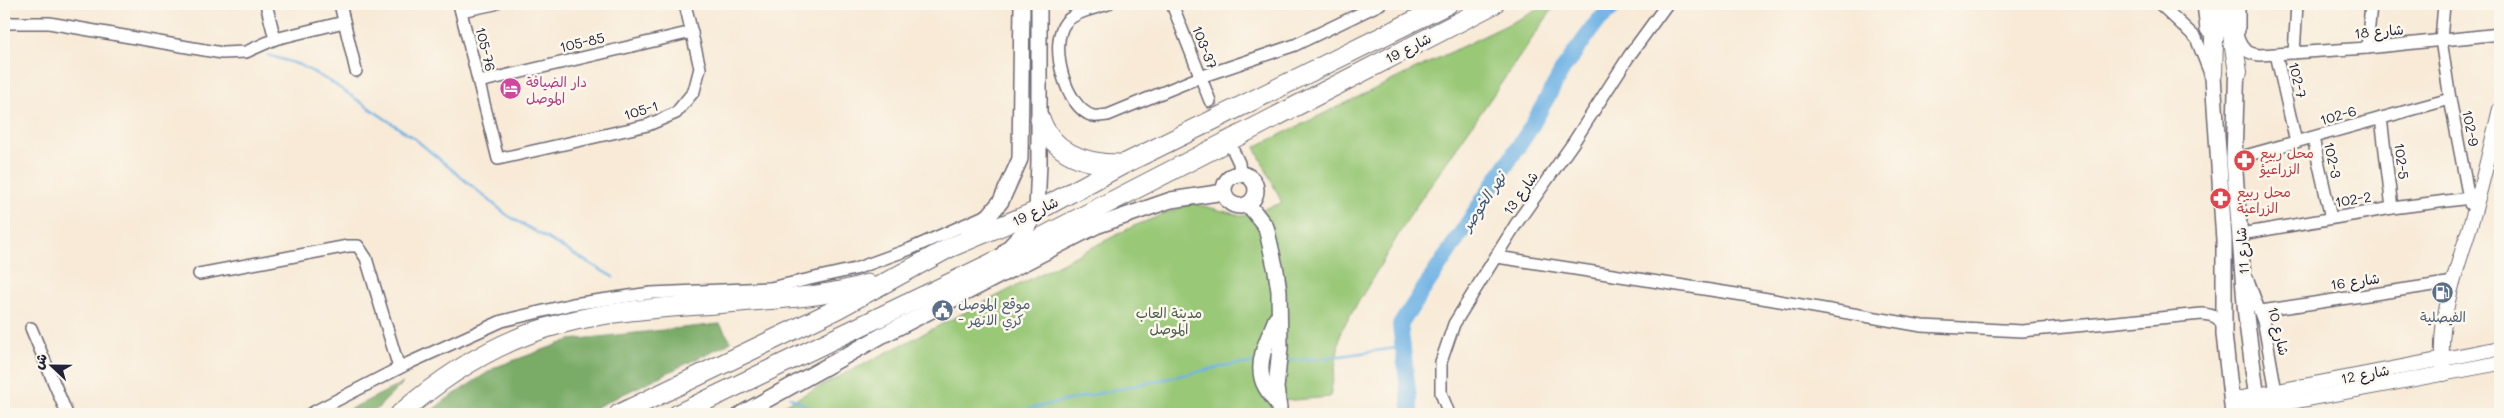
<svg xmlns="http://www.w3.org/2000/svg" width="2504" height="418" font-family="Mali,'Playpen Sans Arabic',sans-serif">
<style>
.green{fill:#99c877;stroke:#5e7559}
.forest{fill:#7aac68;stroke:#4e6752}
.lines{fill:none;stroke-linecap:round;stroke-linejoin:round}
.stream{stroke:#6fb3e5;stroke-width:2.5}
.river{stroke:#6fb3e5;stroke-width:16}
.minor-tunnel{stroke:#cdc2b8;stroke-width:11;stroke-dasharray:11 5.5;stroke-linecap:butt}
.minor-casing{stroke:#6d6872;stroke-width:14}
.tertiary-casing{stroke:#6d6872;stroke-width:16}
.secondary-casing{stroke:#6d6872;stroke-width:18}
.primary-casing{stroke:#6d6872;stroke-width:20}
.trunk-casing{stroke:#6d6872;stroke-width:21}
.minor{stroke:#fff;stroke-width:11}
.tertiary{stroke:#fff;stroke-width:14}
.secondary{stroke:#fff;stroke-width:15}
.primary{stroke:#fff;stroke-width:18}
.trunk{stroke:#fff;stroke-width:19}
.labels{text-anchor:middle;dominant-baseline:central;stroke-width:5;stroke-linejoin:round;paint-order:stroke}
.street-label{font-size:14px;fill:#22223b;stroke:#fbf7ec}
.hotel-label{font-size:14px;fill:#b23c85;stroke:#fbf7ec;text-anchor:start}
.health-label{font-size:14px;fill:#be3a42;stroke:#fbf7ec;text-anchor:start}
.service-label{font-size:14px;fill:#4e5e75;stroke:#fbf7ec;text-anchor:start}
.park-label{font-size:14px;fill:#4c5c50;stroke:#fbf7ec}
.water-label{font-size:15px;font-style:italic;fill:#3d5576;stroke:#fbf7ec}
</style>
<rect width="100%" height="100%" fill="#fbf7ec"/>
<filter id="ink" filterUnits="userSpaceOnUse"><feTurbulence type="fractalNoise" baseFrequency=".02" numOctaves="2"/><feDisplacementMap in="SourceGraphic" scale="10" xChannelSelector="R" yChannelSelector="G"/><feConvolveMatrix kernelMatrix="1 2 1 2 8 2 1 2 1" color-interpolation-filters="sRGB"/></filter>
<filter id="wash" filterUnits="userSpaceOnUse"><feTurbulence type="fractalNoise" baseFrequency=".0096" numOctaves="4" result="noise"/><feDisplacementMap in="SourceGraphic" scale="20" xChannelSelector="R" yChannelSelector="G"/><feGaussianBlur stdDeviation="1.12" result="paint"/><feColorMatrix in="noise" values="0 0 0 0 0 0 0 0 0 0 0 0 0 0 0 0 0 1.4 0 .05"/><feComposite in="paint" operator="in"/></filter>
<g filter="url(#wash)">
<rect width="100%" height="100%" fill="#f8ead7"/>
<polygon class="green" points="1550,4 1556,4 1412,212 1341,331 1330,397 1270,402 1276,414 790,414 782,406 1134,226 1192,203 1242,216 1282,203 1255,147"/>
<g class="forest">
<polygon points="720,324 731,342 582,414 428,414 444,401 496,367 570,340"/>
<polygon points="403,383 372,414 340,414"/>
</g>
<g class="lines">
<g class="stream">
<polyline points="268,55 300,65 331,82 415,139 507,215 613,277"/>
<polyline points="1284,361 1326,358 1403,347"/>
<polyline points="790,397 815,410 830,414"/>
<polyline points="1005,414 1229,365 1256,363"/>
</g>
<polyline class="river" points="1411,414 1400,325 1530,129 1563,69 1597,22 1617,4"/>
</g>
</g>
<g filter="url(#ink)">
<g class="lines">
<polyline class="minor-tunnel" points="1210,101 1231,144"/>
<defs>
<g id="minor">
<polyline points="266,4 275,39 344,22"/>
<polyline points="340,4 356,71"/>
<polyline points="459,4 498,159 648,125 676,113 694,91 700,68 685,4"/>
<path d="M1108,4C1095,8 1075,12 1066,22C1048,43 1065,108 1093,116C1097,117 1104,115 1108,115L1200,77L1295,45L1380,4"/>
<polyline points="1172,4 1210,101"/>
<polyline points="2160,4 2196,38 2209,71"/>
<polyline points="2444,4 2441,40 2450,99 2470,204"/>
<polyline points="461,11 495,4"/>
<polyline points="4,23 49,23 222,53 246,52 275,39"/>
<path d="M2237,34C2240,47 2246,54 2260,55L2367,48L2500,34"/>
<polyline points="2367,48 2371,4"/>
<polyline points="2294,53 2297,4"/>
<polyline points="2276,54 2296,142"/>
<polyline points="479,82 692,32"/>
<polyline points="2381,118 2392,208"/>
<polyline points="2313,138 2331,218"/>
<polyline points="1232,148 1239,163 1240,174"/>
<polyline points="2234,159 2450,99"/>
<polyline points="2241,234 2392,208 2470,198"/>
<path d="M1497,257L1762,298L1922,326L2022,331L2202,314C2214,315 2220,317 2223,329"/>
<polyline points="199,274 348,246 358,246 366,258 399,368"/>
<polyline points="2247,277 2264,324 2280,414"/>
<polyline points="2261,311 2454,282"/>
<polyline points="31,328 67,414"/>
<polyline points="310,414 409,363 502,321 573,304 651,293 770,288 855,269 910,249 989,214"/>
<polyline points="1449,414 1441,393 1441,362 1454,324 1516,224 1573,143 1629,56 1667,4"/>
</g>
<g id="tertiary">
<path d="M2444,374C2434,320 2461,261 2475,209C2484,176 2492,142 2500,109"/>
<polyline points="2231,400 2500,348"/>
<polyline points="2233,413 2500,363"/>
</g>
<g id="secondary">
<polyline points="2205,4 2208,29"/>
<polyline points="2237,30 2237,4"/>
<polyline points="2237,60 2234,159 2246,316 2259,414"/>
<polyline points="2212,62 2224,240 2224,334 2233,414"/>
<circle cx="1240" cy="190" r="16"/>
<polyline points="1248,204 1266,227 1276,271 1279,291 1280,348 1276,388 1279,408"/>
<polyline points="967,236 979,228 1001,201 1020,159 1022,4"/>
<polyline points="1004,253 1025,231 1037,211 1039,162 1039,4"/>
<path d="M1276,319C1269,337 1257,358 1262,378C1264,387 1271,395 1276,402"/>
<polyline points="741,414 883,335 1096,226 1171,200 1224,192"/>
</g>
<g id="primary">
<polyline points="2227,4 2238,72"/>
<polyline points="2213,74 2215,4"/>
</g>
<g id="trunk">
<path d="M1040,119C1054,155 1087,165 1123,164"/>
<path d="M400,414C447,373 503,338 564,323C621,308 682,307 740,302C783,298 827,297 867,284"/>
<polyline points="619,414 837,309 949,248 1037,211 1124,164 1448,4"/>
<polyline points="678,414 994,262 1494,4"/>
</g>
</defs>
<use href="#minor" class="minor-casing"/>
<use href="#tertiary" class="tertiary-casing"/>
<use href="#secondary" class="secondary-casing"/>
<use href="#primary" class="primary-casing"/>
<use href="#trunk" class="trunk-casing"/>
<use href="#minor" class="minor"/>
<use href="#tertiary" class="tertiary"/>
<use href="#secondary" class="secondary"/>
<use href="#primary" class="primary"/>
<use href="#trunk" class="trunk"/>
</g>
</g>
<defs>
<symbol id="hotel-disc" viewBox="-11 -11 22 22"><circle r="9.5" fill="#d1479c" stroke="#fbf7ec"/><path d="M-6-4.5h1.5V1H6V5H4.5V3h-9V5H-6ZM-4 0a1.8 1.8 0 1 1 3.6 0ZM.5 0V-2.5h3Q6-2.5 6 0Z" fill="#fff"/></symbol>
<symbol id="pharmacy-disc" viewBox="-11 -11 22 22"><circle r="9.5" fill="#e0444e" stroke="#fbf7ec"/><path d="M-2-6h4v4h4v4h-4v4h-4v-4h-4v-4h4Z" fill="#fff"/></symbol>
<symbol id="fuel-disc" viewBox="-11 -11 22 22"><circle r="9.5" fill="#5c6f8a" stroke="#fbf7ec"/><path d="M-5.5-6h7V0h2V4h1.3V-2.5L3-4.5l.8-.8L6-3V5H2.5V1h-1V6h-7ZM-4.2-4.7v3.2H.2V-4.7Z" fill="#fff"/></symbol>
<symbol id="civic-disc" viewBox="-11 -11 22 22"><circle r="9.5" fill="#5c6f8a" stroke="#fbf7ec"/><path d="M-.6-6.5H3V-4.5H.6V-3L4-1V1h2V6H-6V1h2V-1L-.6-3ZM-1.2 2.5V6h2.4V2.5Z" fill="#fff"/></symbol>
</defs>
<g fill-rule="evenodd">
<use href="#hotel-disc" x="498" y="76" width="25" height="25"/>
<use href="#pharmacy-disc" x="2232" y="148" width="25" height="25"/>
<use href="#pharmacy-disc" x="2208" y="186" width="25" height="25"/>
<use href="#fuel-disc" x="2430" y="280" width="25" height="25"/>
<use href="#civic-disc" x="930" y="298" width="25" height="25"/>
</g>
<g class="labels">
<g class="street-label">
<text transform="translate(2379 31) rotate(-5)">شارع 18</text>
<text transform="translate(582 42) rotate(-13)">105-85</text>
<text transform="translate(1205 47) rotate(69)">103-37</text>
<text transform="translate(1408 48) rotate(-27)">شارع 19</text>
<text transform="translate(486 49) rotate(76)">105-76</text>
<text transform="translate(2298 80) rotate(77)">102-7</text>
<text transform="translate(641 110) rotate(-17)">105-1</text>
<text transform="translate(2338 115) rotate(-16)">102-6</text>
<text transform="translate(2471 128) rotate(79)">102-9</text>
<text transform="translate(2333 160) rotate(78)">102-3</text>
<text transform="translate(2402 161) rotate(83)">102-5</text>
<text transform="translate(1520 193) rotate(-55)">شارع 13</text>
<text transform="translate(2353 199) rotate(-9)">102-2</text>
<text transform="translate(1035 211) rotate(-26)">شارع 19</text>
<text transform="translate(2242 251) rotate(-94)">شارع 11</text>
<text transform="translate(2355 281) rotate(-8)">شارع 16</text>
<text transform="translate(2279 331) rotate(76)">شارع 10</text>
<text transform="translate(2365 374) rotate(-11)">شارع 12</text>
</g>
<g class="hotel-label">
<text x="526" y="81">دار الضيافة<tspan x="526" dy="16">الموصل</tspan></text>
</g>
<g class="health-label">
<text x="2260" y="152">محل ربيع<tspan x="2260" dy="16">الزراعيؤ</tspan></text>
<text x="2237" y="191">محل ربيع<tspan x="2237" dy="16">الزراعية</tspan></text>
</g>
<g class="service-label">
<text x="958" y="303">موقع الموصل<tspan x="958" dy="16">- كري الانهر</tspan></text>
<text x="2443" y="316" text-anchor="middle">الفيصلية</text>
</g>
<g class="park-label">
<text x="1169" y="312">مدينة العاب<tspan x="1169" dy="16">الموصل</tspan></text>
</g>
<g class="water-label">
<text transform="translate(1483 201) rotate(-56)">نهر الخوصر</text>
</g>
</g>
<rect width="2504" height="418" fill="none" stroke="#fbf7ec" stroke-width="20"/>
<g transform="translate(52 366) rotate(292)" stroke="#fbf7ec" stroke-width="4" paint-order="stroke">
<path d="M0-4L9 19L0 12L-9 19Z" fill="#22223b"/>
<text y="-8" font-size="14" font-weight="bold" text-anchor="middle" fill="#22223b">ش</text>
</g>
</svg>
